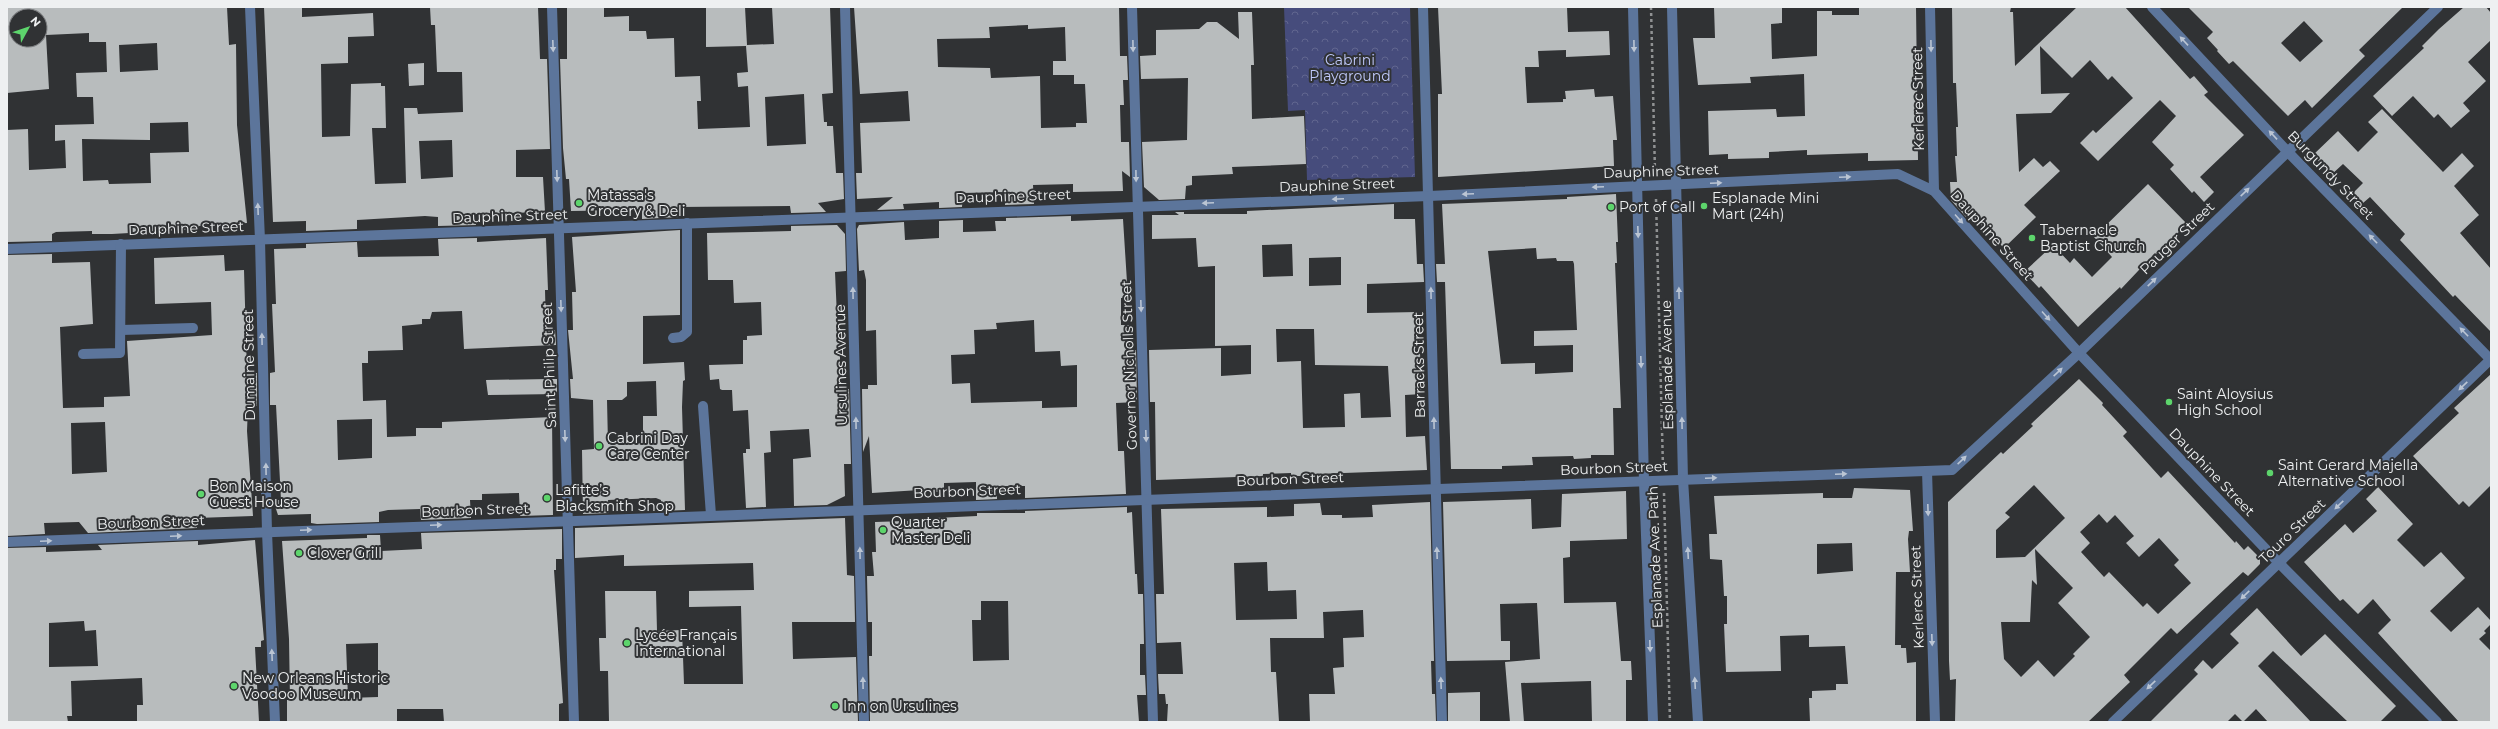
<svg xmlns="http://www.w3.org/2000/svg" width="2498" height="729" font-family="Montserrat,sans-serif">
<style>
.forest{fill:url(#forest-crowns)}
.building{fill:#b8bcbd;fill-rule:evenodd}
.lines{fill:none;stroke-linecap:round;stroke-linejoin:round}
.path{stroke:#909293;stroke-width:2.5;stroke-dasharray:3 3;stroke-linecap:butt}
.minor{stroke:#5c759b;stroke-width:10}
.oneway{fill:#bbc5d3}
.poi-dot{fill:#5dd56c;stroke:#303234;stroke-width:1.5}
.labels{text-anchor:middle;dominant-baseline:central;stroke-width:4;stroke-linejoin:round;paint-order:stroke}
.park-label{font-size:14px;fill:#c0c9fb;stroke:#303234}
.street-label{font-size:14px;fill:#eef0f1;stroke:#303234}
.poi-label{font-size:14px;fill:#eef0f1;stroke:#303234;text-anchor:start}
</style>
<defs>
<pattern id="forest-crowns" width="20" height="18" patternUnits="userSpaceOnUse"><rect width="20" height="18" fill="#464c7c"/><path d="M2 6a3 3 0 1 1 6 0M12 15a3 3 0 1 1 6 0" fill="none" stroke="#61668f"/></pattern>
</defs>
<rect width="100%" height="100%" fill="#303234"/>
<polygon class="forest" points="1284,7 1410,7 1415,177 1307,180 1305,110 1288,111"/>
<g class="building">
<path d="M7,7H227L229,45L236,44L237,125L247,223L199,226V229L112,234H92V231L56,232L52,234V241L7,242V130L28,129L29,170L66,168L65,140L55,141V125L94,124L93,97H77L76,73L107,72L106,42H89V33L46,35L49,89L7,93ZM16,16H40V40H16ZM157,43L158,70L120,72L119,45ZM188,122L189,152L150,153L151,183L109,184L108,180L83,181L82,139L150,140V123Z"/>
<path d="M264,7H302V17L373,13L374,36L348,37V63L321,64L322,137L350,136L351,84L381,83V86H385L386,128H372L375,184L406,183L404,108H417L418,114L463,112L462,72H437L435,25H431L430,7H538L540,59H547L550,149L516,150V177H543L545,212L476,214V225L438,226V217L425,216L357,220V229L306,231V221L273,222ZM452,140L453,177L421,179L419,141Z"/>
<path d="M567,7H604V17L629,16V31H646L647,39L674,38L675,77L700,76L701,101H697L698,129L750,127L748,86L738,87L737,73L748,72L746,46L706,47V7H745L747,45L774,44L772,7H830L833,93L822,94L824,122H827V126H833L836,173H843L844,199L818,203L826,212L791,213L790,206L678,207L679,217L642,219V210L571,211L569,179H566L563,148L560,59H567ZM804,94L806,144L767,146L765,97Z"/>
<path d="M854,7H1119L1120,56H1127L1128,80H1123L1124,105H1120L1121,142H1129L1130,177L1122,171L1123,191L1073,192V184L1033,185L1034,204L1005,205V192L963,193L962,207L939,208V202L903,204L904,209L877,210L893,197L857,199L856,173H862L860,123L910,121L908,91L860,94ZM1028,25V29L1065,27L1066,61H1053V75H1074V84H1085L1087,123H1076V127L1041,128L1040,76L991,78L990,68L938,67L937,39L990,38L989,27Z"/>
<polygon points="1438,7 1567,7 1568,32 1609,31 1610,55 1566,57 1566,50 1538,51 1539,67 1525,67 1527,103 1563,102 1563,99 1566,99 1565,91 1594,89 1595,97 1613,96 1617,140 1613,140 1614,166 1438,177 1438,94 1442,94"/>
<polygon points="1714,7 1782,7 1782,23 1771,24 1772,59 1817,56 1817,11 1832,11 1832,15 1859,15 1859,7 1916,7 1918,160 1868,161 1868,153 1807,155 1807,150 1769,152 1769,158 1728,159 1728,154 1709,155 1708,111 1776,109 1777,117 1805,116 1804,74 1750,77 1751,83 1698,85 1693,38 1715,38"/>
<polygon points="1952,7 2011,7 2010,12 2013,12 2015,66 2077,7 2125,7 2190,79 2194,76 2208,92 2204,95 2244,135 2200,177 2214,192 2204,202 2194,191 2192,193 2170,169 2174,165 2152,142 2176,116 2160,100 2098,161 2080,143 2093,130 2096,133 2133,98 2112,76 2108,80 2090,60 2072,78 2040,46 2041,94 2070,93 2051,113 2016,114 2019,172 2034,158 2043,167 2050,161 2060,171 2024,205 2036,217 2004,248 1970,214 1966,217 1951,200 1950,182 1957,182 1955,156 1957,156 1956,127 1958,127 1956,83 1953,83"/>
<path d="M2188,7H2403L2359,50L2365,56L2312,108L2305,100L2288,116L2233,61L2229,64L2217,51L2218,50L2207,38L2213,32ZM2304,21L2323,41L2300,62L2281,43Z"/>
<polygon points="2464,7 2486,7 2491,13 2491,40 2468,62 2486,81 2463,103 2470,111 2451,128 2438,114 2434,118 2413,96 2392,116 2373,96 2424,48 2422,46 2439,29"/>
<polygon points="1238,12 1252,12 1254,65 1251,65 1252,119 1304,116 1306,164 1232,167 1233,174 1192,176 1192,185 1186,186 1185,199 1159,200 1144,187 1142,142 1187,140 1188,78 1141,79 1140,56 1156,55 1156,30 1199,29 1207,22 1217,22 1239,39"/>
<polygon points="424,63 424,85 409,86 408,64"/>
<polygon points="2382,109 2443,172 2462,153 2474,166 2454,186 2479,215 2460,233 2491,269 2491,332 2455,295 2453,297 2400,240 2405,234 2370,197 2363,203 2353,193 2363,183 2343,164 2331,175 2313,155 2338,131 2358,152 2378,132 2368,122"/>
<polygon points="2148,184 2187,224 2156,254 2155,253 2121,289 2120,287 2078,327 2041,286 2039,288 2024,272 2053,245 2070,263 2074,258 2092,277 2112,257 2094,237"/>
<path d="M1616,194L1618,242H1616L1617,263H1615L1621,408H1613L1614,455H1591V458L1574,459L1573,456L1532,457L1533,465L1502,466V469H1451L1445,282H1437L1436,264H1445L1442,204L1567,199V197ZM1536,248L1537,259L1556,258L1557,261H1573L1574,264L1577,330L1534,331V346L1573,345V372L1535,374V363L1501,364L1488,251Z"/>
<path d="M1394,204V219H1415L1417,264H1423L1424,282L1367,284V313L1418,312L1422,394L1405,395L1406,437L1425,436L1427,470L1316,474V476H1291V473L1263,474V476L1156,480L1155,402H1150L1149,350L1221,348V376L1251,374V345L1215,346V266L1198,267L1196,238L1152,239V215H1179L1175,212H1184V214H1247V211ZM1292,244L1293,276L1263,277L1262,245ZM1341,257V285L1309,286V258ZM1276,329H1314L1315,365L1388,366L1391,417L1361,418L1360,393L1344,394L1345,427L1303,428L1301,361L1277,362Z"/>
<path d="M1071,216V221L1123,219L1128,298H1121V325H1129L1130,350H1136L1137,402L1116,403L1118,451H1124L1126,494L1025,498V486H997V499L976,500V482L944,483V492H920V490L872,493L869,436L863,452L862,389H868V385H877L876,330L866,331V280L864,270L859,271L857,229L859,225L904,222L905,240L939,238V221L963,220V232L996,231L995,221H1006V218ZM1034,320L1035,352L1060,351L1061,366L1077,365V407L1042,408V401L971,403L970,383L952,384L951,355L975,354L974,330L997,329L996,323Z"/>
<polygon points="837,225 845,234 846,271 835,272 838,339 840,338 840,389 849,389 851,464 844,464 845,496 827,505 794,506 793,459 811,457 809,429 770,431 771,452 764,453 766,507 746,508 743,453 746,453 746,449 750,449 748,410 733,411 732,390 722,390 720,389 719,379 710,380 709,365 743,364 743,340 747,340 747,336 762,335 761,302 734,303 733,280 708,280 707,233 791,231 791,226"/>
<path d="M680,230V315L643,316V364L684,362L685,380L683,381L682,407L685,510L661,511V500L656,498L608,500L609,513L583,514L582,450L594,449L593,400L571,398L570,379H573L568,330H573L572,292H576L572,237ZM656,381L657,416H643V443L608,444L607,400H622L627,396V382Z"/>
<path d="M477,238V242L546,238L548,290H545L546,331L555,330L556,345L464,349L462,311L432,312L430,319H422V324L402,326L403,350L368,351V363H362L363,401L386,400L387,437L416,436V428H442V422L552,417L553,515L520,516L519,493L482,494V500H470L471,518L421,520L420,509L388,510L379,512V522L317,524L311,523V514L278,515L273,500H281L276,405H270V373L275,372L272,304H276L274,249L306,248V244L357,242L358,257L439,256L438,239ZM372,419V458L338,460L337,420Z"/>
<path d="M52,254V263L90,262L93,324L60,327L63,408L104,407V397L130,396L127,341L212,335L211,302L155,304L154,258L224,255L225,271L244,270L247,374L257,373V406H248L247,431L253,516L197,518V528L88,533L79,522L44,523L45,534L7,536V255ZM105,422L107,472L72,474L71,423Z"/>
<polygon points="2491,374 2491,485 2469,507 2463,501 2459,505 2413,456 2459,413 2454,408"/>
<polygon points="549,379 557,379 557,394 488,395 486,380"/>
<path d="M2079,379L2103,403L2102,405L2127,432L2123,436L2161,478L2168,471L2235,543L2236,541L2244,550L2248,546L2260,558V564L2248,576L2243,572L2177,634L2171,628L2124,675L2130,682L2088,722H1955L1956,679L1950,680L1949,661L1948,502L2001,452L2003,454L2033,426L2031,424ZM2034,485L2065,518L2025,557L1996,558V530L2010,517L2005,513ZM2099,514L2107,523L2115,515L2134,536L2126,543L2139,557L2159,538L2179,560L2174,565L2191,583L2158,614L2147,603L2143,607L2109,572L2104,577L2081,552L2090,543L2080,532ZM2035,549L2073,588L2058,603L2090,637L2073,654L2075,656L2054,677L2038,660L2021,677L2004,659L2001,622H2030L2032,580L2037,585Z"/>
<polygon points="2378,487 2413,524 2397,540 2424,567 2441,552 2465,578 2430,611 2451,632 2478,607 2491,621 2491,624 2484,631 2486,633 2479,639 2491,651 2491,722 2459,722 2378,633 2391,620 2373,599 2358,614 2343,599 2340,601 2304,562 2345,524 2353,533 2377,511 2366,499"/>
<path d="M1854,488L1910,490L1913,531H1909L1908,539L1910,572H1896L1895,645H1901V648H1906L1907,663L1916,662V722H1810L1809,698H1812V691L1836,690V684H1848L1845,646L1809,647V635L1780,636L1781,671L1726,672L1724,624H1727V596H1724L1722,560L1710,559L1709,534H1717L1714,496L1823,493V498H1852ZM1852,543L1853,571L1817,574V544Z"/>
<polygon points="1626,491 1627,539 1570,541 1570,557 1563,558 1564,603 1616,602 1621,661 1631,661 1632,680 1626,680 1626,722 1592,722 1591,681 1521,683 1524,722 1510,722 1505,662 1540,659 1537,603 1500,604 1501,641 1510,641 1510,660 1447,661 1443,502 1531,499 1532,529 1561,527 1562,494"/>
<path d="M1430,502L1434,661H1431L1432,694H1435L1436,722H1310L1309,694H1335L1333,668L1344,667L1343,638L1364,637L1363,610L1323,612L1324,638H1270L1271,672H1276L1279,722H1167L1168,704H1166L1165,694H1159L1158,674H1183L1181,642L1157,643L1156,594H1164L1161,509L1267,507V517L1294,516V504L1320,503L1322,515H1342V518L1373,517L1372,505ZM1267,562L1268,591L1296,590L1297,619L1236,620L1234,563Z"/>
<path d="M1127,507V513L1132,512L1135,574H1137L1138,594H1143L1144,644H1140V675H1145L1146,695H1137L1139,722H870L869,656H872V622H868L867,576H874L872,552H876L875,522L936,520V518L977,516V513H1025V511ZM981,601H1008L1009,660L973,661L972,620H981Z"/>
<polygon points="845,518 847,575 854,576 855,622 792,622 793,659 856,657 858,722 609,722 608,671 600,671 599,638 606,638 605,591 656,591 657,631 682,630 684,684 743,684 741,606 689,607 689,591 754,590 753,563 624,566 624,555 575,558 575,528"/>
<path d="M562,529V559H556V570H554L563,703L559,704V722H444L443,709H397V722H287V700H290L289,639L282,541L367,538V535H380L381,551L422,549L421,533ZM378,643V697L348,698L346,644Z"/>
<path d="M255,540L264,640L261,641V647H255L259,722H137V705H143L142,678L71,681L72,716H67L68,722H7V548L46,547V552L102,550L98,545L198,541V545ZM84,621L85,631L96,630L98,666L49,667V623Z"/>
<polygon points="2257,608 2301,656 2325,634 2396,706 2380,722 2348,722 2273,651 2258,666 2311,722 2268,722 2256,709 2243,722 2235,714 2227,722 2150,722 2198,674 2194,670 2203,660 2212,669 2239,643 2230,634"/>
<polygon points="1480,692 1480,722 1448,722 1448,693"/>
</g>
<g class="lines">
<g class="path">
<polyline points="1651,7 1655,172"/>
<polyline points="1656,199 1663,468"/>
<polyline points="1664,493 1670,722"/>
</g>
<g class="minor">
<polyline points="250,7 260,240 267,532 275,722"/>
<polyline points="552,7 574,722"/>
<polyline points="845,7 864,722"/>
<polyline points="1132,7 1153,722"/>
<polyline points="1423,7 1442,722"/>
<polyline points="1633,7 1644,482 1653,722"/>
<polyline points="1672,7 1683,479 1698,722"/>
<polyline points="1930,7 1934,191"/>
<polyline points="2152,7 2287,151 2491,360"/>
<polyline points="7,249 1429,196 1898,174 1934,191 2079,353 2279,563 2437,722"/>
<polyline points="121,330 193,328"/>
<polyline points="673,338 681,337 687,332 687,223"/>
<polyline points="83,354 120,353 121,244"/>
<polyline points="703,406 711,515"/>
<polyline points="1927,471 1935,722"/>
<polyline points="7,542 1952,470 2079,353 2438,7"/>
<polyline points="2113,722 2491,359"/>
</g>
</g>
<defs><path id="oneway-solid" d="M-6-.8H1V-3.2L6.5 0L1 3.2V.8H-6Z"/></defs>
<g class="oneway">
<use href="#oneway-solid" transform="translate(2184 41) rotate(-133)"/>
<use href="#oneway-solid" transform="translate(553 46) rotate(88)"/>
<use href="#oneway-solid" transform="translate(1133 46) rotate(89)"/>
<use href="#oneway-solid" transform="translate(1634 46) rotate(89)"/>
<use href="#oneway-solid" transform="translate(1931 46) rotate(89)"/>
<use href="#oneway-solid" transform="translate(2273 135) rotate(-133)"/>
<use href="#oneway-solid" transform="translate(557 176) rotate(88)"/>
<use href="#oneway-solid" transform="translate(1136 176) rotate(89)"/>
<use href="#oneway-solid" transform="translate(1845 177) rotate(-3)"/>
<use href="#oneway-solid" transform="translate(1716 183) rotate(-3)"/>
<use href="#oneway-solid" transform="translate(1598 187) rotate(177)"/>
<use href="#oneway-solid" transform="translate(2245 192) rotate(-44)"/>
<use href="#oneway-solid" transform="translate(1468 194) rotate(177)"/>
<use href="#oneway-solid" transform="translate(1338 199) rotate(178)"/>
<use href="#oneway-solid" transform="translate(1208 203) rotate(178)"/>
<use href="#oneway-solid" transform="translate(258 209) rotate(-92)"/>
<use href="#oneway-solid" transform="translate(1959 219) rotate(48)"/>
<use href="#oneway-solid" transform="translate(1638 232) rotate(88)"/>
<use href="#oneway-solid" transform="translate(2373 239) rotate(-134)"/>
<use href="#oneway-solid" transform="translate(2152 282) rotate(-44)"/>
<use href="#oneway-solid" transform="translate(853 293) rotate(-91)"/>
<use href="#oneway-solid" transform="translate(1431 293) rotate(-91)"/>
<use href="#oneway-solid" transform="translate(1679 293) rotate(-91)"/>
<use href="#oneway-solid" transform="translate(561 306) rotate(88)"/>
<use href="#oneway-solid" transform="translate(1141 306) rotate(88)"/>
<use href="#oneway-solid" transform="translate(2046 316) rotate(48)"/>
<use href="#oneway-solid" transform="translate(2464 332) rotate(-134)"/>
<use href="#oneway-solid" transform="translate(262 339) rotate(-91)"/>
<use href="#oneway-solid" transform="translate(1641 362) rotate(88)"/>
<use href="#oneway-solid" transform="translate(2058 372) rotate(-43)"/>
<use href="#oneway-solid" transform="translate(2463 386) rotate(136)"/>
<use href="#oneway-solid" transform="translate(856 423) rotate(-91)"/>
<use href="#oneway-solid" transform="translate(1434 423) rotate(-91)"/>
<use href="#oneway-solid" transform="translate(1682 423) rotate(-91)"/>
<use href="#oneway-solid" transform="translate(565 436) rotate(88)"/>
<use href="#oneway-solid" transform="translate(1146 436) rotate(88)"/>
<use href="#oneway-solid" transform="translate(1962 460) rotate(-43)"/>
<use href="#oneway-solid" transform="translate(266 469) rotate(-91)"/>
<use href="#oneway-solid" transform="translate(1841 474) rotate(-2)"/>
<use href="#oneway-solid" transform="translate(1711 478) rotate(-2)"/>
<use href="#oneway-solid" transform="translate(2339 505) rotate(136)"/>
<use href="#oneway-solid" transform="translate(1928 510) rotate(88)"/>
<use href="#oneway-solid" transform="translate(436 525) rotate(-2)"/>
<use href="#oneway-solid" transform="translate(306 530) rotate(-2)"/>
<use href="#oneway-solid" transform="translate(176 536) rotate(-2)"/>
<use href="#oneway-solid" transform="translate(46 541) rotate(-2)"/>
<use href="#oneway-solid" transform="translate(860 553) rotate(-91)"/>
<use href="#oneway-solid" transform="translate(1437 553) rotate(-92)"/>
<use href="#oneway-solid" transform="translate(1688 553) rotate(-93)"/>
<use href="#oneway-solid" transform="translate(2245 595) rotate(136)"/>
<use href="#oneway-solid" transform="translate(1932 640) rotate(88)"/>
<use href="#oneway-solid" transform="translate(1650 646) rotate(88)"/>
<use href="#oneway-solid" transform="translate(272 655) rotate(-92)"/>
<use href="#oneway-solid" transform="translate(863 683) rotate(-91)"/>
<use href="#oneway-solid" transform="translate(1441 683) rotate(-92)"/>
<use href="#oneway-solid" transform="translate(1695 683) rotate(-93)"/>
<use href="#oneway-solid" transform="translate(2151 685) rotate(136)"/>
</g>
<g class="poi-dot">
<circle cx="579" cy="203" r="4"/>
<circle cx="1704" cy="206" r="4"/>
<circle cx="1611" cy="207" r="4"/>
<circle cx="2032" cy="238" r="4"/>
<circle cx="2169" cy="402" r="4"/>
<circle cx="599" cy="446" r="4"/>
<circle cx="2270" cy="473" r="4"/>
<circle cx="201" cy="494" r="4"/>
<circle cx="547" cy="498" r="4"/>
<circle cx="883" cy="530" r="4"/>
<circle cx="299" cy="553" r="4"/>
<circle cx="627" cy="643" r="4"/>
<circle cx="234" cy="686" r="4"/>
<circle cx="835" cy="706" r="4"/>
</g>
<g class="labels">
<g class="park-label">
<text x="1350" y="60">Cabrini<tspan x="1350" dy="16">Playground</tspan></text>
</g>
<g class="street-label">
<text transform="translate(1918 99) rotate(-91)">Kerlerec Street</text>
<text transform="translate(1661 171) rotate(-2)">Dauphine Street</text>
<text transform="translate(2331 175) rotate(46)">Burgundy Street</text>
<text transform="translate(1337 185) rotate(-2)">Dauphine Street</text>
<text transform="translate(1013 196) rotate(-2)">Dauphine Street</text>
<text transform="translate(510 216) rotate(-2)">Dauphine Street</text>
<text transform="translate(186 228) rotate(-2)">Dauphine Street</text>
<text transform="translate(1992 235) rotate(48)">Dauphine Street</text>
<text transform="translate(2177 238) rotate(-44)">Pauger Street</text>
<text transform="translate(249 365) rotate(-91)">Dumaine Street</text>
<text transform="translate(549 365) rotate(-92)">Saint Philip Street</text>
<text transform="translate(841 365) rotate(-91)">Ursulines Avenue</text>
<text transform="translate(1129 365) rotate(-92)">Governor Nicholls Street</text>
<text transform="translate(1419 365) rotate(-91)">Barracks Street</text>
<text transform="translate(1667 365) rotate(-91)">Esplanade Avenue</text>
<text transform="translate(1614 468) rotate(-2)">Bourbon Street</text>
<text transform="translate(2212 472) rotate(46)">Dauphine Street</text>
<text transform="translate(1290 479) rotate(-2)">Bourbon Street</text>
<text transform="translate(967 491) rotate(-2)">Bourbon Street</text>
<text transform="translate(475 510) rotate(-2)">Bourbon Street</text>
<text transform="translate(151 522) rotate(-2)">Bourbon Street</text>
<text transform="translate(2292 531) rotate(-44)">Touro Street</text>
<text transform="translate(1655 557) rotate(-92)">Esplanade Ave. Path</text>
<text transform="translate(1917 597) rotate(-92)">Kerlerec Street</text>
</g>
<g class="poi-label">
<text x="587" y="195">Matassa's<tspan x="587" dy="16">Grocery &amp; Deli</tspan></text>
<text x="1712" y="198">Esplanade Mini<tspan x="1712" dy="16">Mart (24h)</tspan></text>
<text x="1619" y="207">Port of Call</text>
<text x="2040" y="230">Tabernacle<tspan x="2040" dy="16">Baptist Church</tspan></text>
<text x="2177" y="394">Saint Aloysius<tspan x="2177" dy="16">High School</tspan></text>
<text x="607" y="438">Cabrini Day<tspan x="607" dy="16">Care Center</tspan></text>
<text x="2278" y="465">Saint Gerard Majella<tspan x="2278" dy="16">Alternative School</tspan></text>
<text x="209" y="486">Bon Maison<tspan x="209" dy="16">Guest House</tspan></text>
<text x="555" y="490">Lafitte’s<tspan x="555" dy="16">Blacksmith Shop</tspan></text>
<text x="891" y="522">Quarter<tspan x="891" dy="16">Master Deli</tspan></text>
<text x="307" y="553">Clover Grill</text>
<text x="635" y="635">Lycée Français<tspan x="635" dy="16">International</tspan></text>
<text x="242" y="678">New Orleans Historic<tspan x="242" dy="16">Voodoo Museum</tspan></text>
<text x="843" y="706">Inn on Ursulines</text>
</g>
</g>
<rect width="2498" height="729" fill="none" stroke="#eef0f1" stroke-width="16"/>
<g transform="translate(28 28) rotate(50)"><circle r="19" fill="#303234" stroke="#7c7e80"/>
<path d="M0-3L7 15L0 10L-7 15Z" fill="#5dd56c"/>
<text y="-6" font-size="11" font-weight="bold" text-anchor="middle" fill="#eef0f1">N</text>
</g>
</svg>
